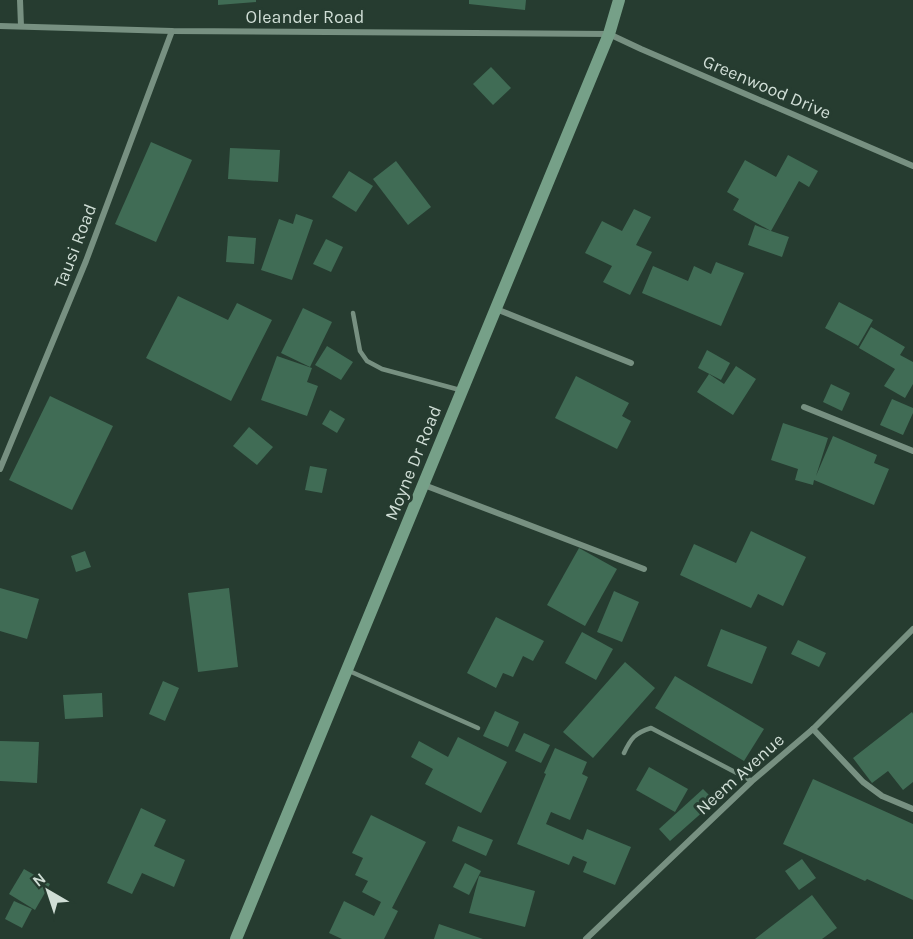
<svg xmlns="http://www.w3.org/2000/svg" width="913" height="939" font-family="Karla,sans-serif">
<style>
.building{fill:#406c55}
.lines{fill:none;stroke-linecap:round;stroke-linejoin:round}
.lane{stroke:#779081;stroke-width:4.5}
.street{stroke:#779081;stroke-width:6}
.secondary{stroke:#76a088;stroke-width:12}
.labels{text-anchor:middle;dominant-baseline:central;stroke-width:6;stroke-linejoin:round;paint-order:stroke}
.street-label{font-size:18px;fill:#d0ded6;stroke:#263c30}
</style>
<rect width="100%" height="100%" fill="#263c30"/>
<g class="building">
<polygon points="218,0 256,0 256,2 218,5"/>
<polygon points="469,0 526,0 525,10 469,4"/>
<polygon points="491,67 511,88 493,105 473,84"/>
<polygon points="151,142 192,160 156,242 115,224"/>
<polygon points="230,148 280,150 278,182 228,179"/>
<polygon points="788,155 818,171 809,187 799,181 771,231 789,237 782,257 748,245 755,225 771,231 733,210 739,199 727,192 745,160 776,177"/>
<polygon points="396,161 431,207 408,225 373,179"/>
<polygon points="349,171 373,186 356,212 332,197"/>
<polygon points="634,209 651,217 636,245 652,252 630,295 603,282 612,266 585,253 602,221 622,231"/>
<polygon points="296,214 313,220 292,280 261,270 279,219 293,224"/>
<polygon points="228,236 256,238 254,264 226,262"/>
<polygon points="326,239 343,247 331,272 313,264"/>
<polygon points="716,262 744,273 721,326 642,293 653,266 688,281 694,266 711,274"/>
<polygon points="178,296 228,320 237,303 272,320 231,401 146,358"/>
<polygon points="839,302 873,320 858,346 825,328"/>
<polygon points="303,308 332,322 310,367 281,353"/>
<polygon points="871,327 905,347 900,355 913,362 913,384 905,398 884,386 895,369 859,348"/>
<polygon points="327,346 353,362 341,380 315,365"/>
<polygon points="707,350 730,363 721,380 698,368"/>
<polygon points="277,356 312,368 307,382 318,386 307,416 261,400"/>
<polygon points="736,366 756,379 733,415 697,392 709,374 724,384"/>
<polygon points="576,376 629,403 622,416 631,421 617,449 555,418"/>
<polygon points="831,384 850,393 842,411 823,402"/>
<polygon points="50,396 113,426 72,510 9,480"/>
<polygon points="892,399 913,408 913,413 903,435 880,425"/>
<polygon points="330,410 345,419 337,433 322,424"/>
<polygon points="783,423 828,438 816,476 833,436 877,455 874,463 889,469 874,505 814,480 813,485 795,480 798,469 771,460"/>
<polygon points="249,427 273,447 257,465 233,446"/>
<polygon points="310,466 327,469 322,493 305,490"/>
<polygon points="751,531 806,557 783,606 758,594 751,608 680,575 694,544 736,563"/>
<polygon points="579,548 617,569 585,626 547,605"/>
<polygon points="85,551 91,567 76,572 71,556"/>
<polygon points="0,588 39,599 27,639 0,631"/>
<polygon points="229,588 238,667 198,672 188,593"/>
<polygon points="614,591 639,602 622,642 597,632"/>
<polygon points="496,617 544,641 533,661 523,656 513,677 503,673 496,688 467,673"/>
<polygon points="721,629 767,647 752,684 707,666"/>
<polygon points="582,632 613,649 596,680 565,663"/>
<polygon points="798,640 826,653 819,667 791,654"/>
<polygon points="625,662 655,688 593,758 563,732"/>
<polygon points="675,676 764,729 744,761 655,708"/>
<polygon points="163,681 179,688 165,721 149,714"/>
<polygon points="102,693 103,717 65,719 63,695"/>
<polygon points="495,711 519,722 508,747 483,736"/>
<polygon points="912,712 913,714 913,782 903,790 888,771 872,783 853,758"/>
<polygon points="524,733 550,745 541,763 515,751"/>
<polygon points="458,737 507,762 481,813 425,784 433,769 411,757 419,741 448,757"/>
<polygon points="0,741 39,742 37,783 0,781"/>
<polygon points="555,748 587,762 582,774 588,777 570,820 551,812 546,824 583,840 587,829 631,847 615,885 583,872 587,862 573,856 569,865 517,844 546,774 544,773"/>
<polygon points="649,767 688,789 675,812 636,790"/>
<polygon points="813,779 913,824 913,900 867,879 865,881 783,844"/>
<polygon points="703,789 715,801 670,841 659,829"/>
<polygon points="141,808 166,820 154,846 185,860 174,887 142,873 132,894 107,883"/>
<polygon points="371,815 426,842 392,908 398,911 384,939 342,939 329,933 344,901 374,916 381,902 362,892 368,881 355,875 363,858 352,853"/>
<polygon points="458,826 493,840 486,856 452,841"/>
<polygon points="802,859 816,878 799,890 785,871"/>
<polygon points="465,863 481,871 469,895 453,887"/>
<polygon points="24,869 50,884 35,910 9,894"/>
<polygon points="479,876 535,891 525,927 469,913"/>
<polygon points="812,895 837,928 822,939 755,939"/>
<polygon points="14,901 32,909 22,928 5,919"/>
<polygon points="439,924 483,939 434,939"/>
</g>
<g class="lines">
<g class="lane">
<polyline points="353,313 360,351 367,361 382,369 460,390"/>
<polyline points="347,670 478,728"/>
<path d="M624,753C631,738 635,733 651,728L752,781"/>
</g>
<g class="street">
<polyline points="20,0 21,26"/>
<polyline points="0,26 172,31 609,34 641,49 913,166"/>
<polyline points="496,309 631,363"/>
<polyline points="804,407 913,451"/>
<polyline points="0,469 86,261 172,31"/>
<polyline points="424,485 644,569"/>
<polyline points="813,729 863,782 882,796 913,809"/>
<polyline points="586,939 752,781 813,729 913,629"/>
</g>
<polyline class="secondary" points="236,939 609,34 619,0"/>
</g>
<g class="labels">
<g class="street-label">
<text x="305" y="17">Oleander Road</text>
<text transform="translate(767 87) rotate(23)">Greenwood Drive</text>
<text transform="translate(75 246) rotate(-69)">Tausi Road</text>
<text transform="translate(413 463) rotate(-68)">Moyne Dr Road</text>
<text transform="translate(740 774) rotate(-42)">Neem Avenue</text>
</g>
</g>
<g transform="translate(48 891) rotate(321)" stroke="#263c30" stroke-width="4.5" paint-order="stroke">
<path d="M0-4.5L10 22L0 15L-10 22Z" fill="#d0ded6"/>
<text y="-9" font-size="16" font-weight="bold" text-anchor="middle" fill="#d0ded6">N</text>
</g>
</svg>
